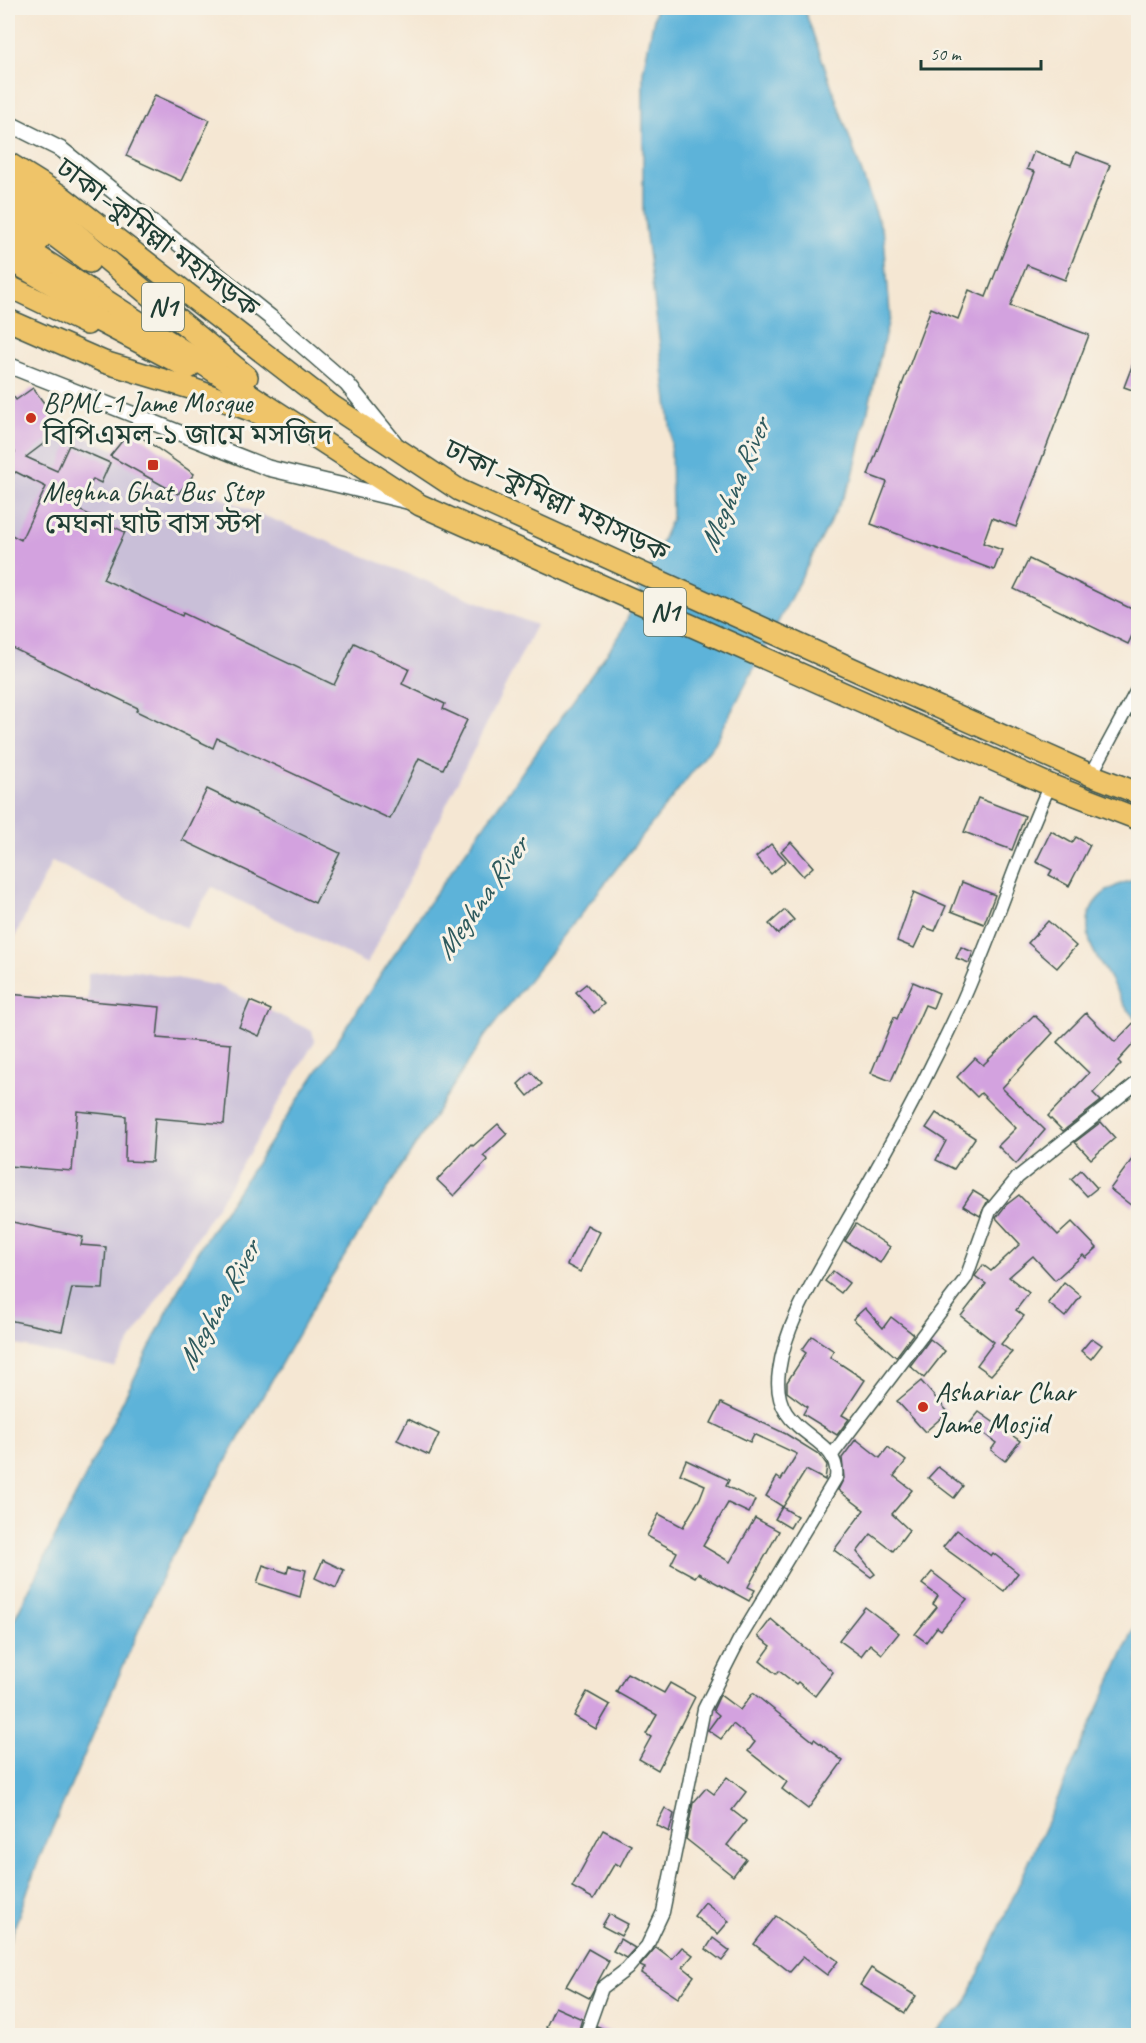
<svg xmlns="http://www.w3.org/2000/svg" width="1146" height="2043" font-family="Caveat,'Noto Sans Bengali',sans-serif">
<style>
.industrial{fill:#c9bfd8}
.water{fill:#5db3d9;stroke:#3e7886;stroke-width:1.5}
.building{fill:#d3a2df}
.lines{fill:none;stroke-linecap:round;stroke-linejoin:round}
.minor-casing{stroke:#3f564c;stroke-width:15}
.tertiary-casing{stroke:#3f564c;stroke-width:18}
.trunk-casing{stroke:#3f564c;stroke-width:24}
.minor{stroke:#fff;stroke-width:12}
.tertiary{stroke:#fff;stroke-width:15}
.trunk{stroke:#efc469;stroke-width:21}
.poi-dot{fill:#c8321e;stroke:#f7f3e8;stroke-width:2}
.labels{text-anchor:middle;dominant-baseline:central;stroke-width:6;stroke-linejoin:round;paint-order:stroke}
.shield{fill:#f7f3e8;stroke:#60746a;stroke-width:1.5}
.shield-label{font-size:27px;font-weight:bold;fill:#1f3d34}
.street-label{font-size:28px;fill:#1f3d34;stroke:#f7f3e8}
.poi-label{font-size:28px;fill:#1f3d34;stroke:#f7f3e8;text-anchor:start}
.water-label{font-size:30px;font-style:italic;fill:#2e5a5d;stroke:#f7f3e8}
</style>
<rect width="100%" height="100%" fill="#f7f3e8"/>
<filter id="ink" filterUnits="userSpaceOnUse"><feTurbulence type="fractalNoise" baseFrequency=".0167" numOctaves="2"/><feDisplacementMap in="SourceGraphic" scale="12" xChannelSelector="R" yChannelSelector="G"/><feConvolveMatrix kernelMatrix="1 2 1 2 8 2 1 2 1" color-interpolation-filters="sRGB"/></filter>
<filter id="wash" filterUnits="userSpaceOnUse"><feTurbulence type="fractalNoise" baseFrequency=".008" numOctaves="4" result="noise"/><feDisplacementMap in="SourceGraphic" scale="24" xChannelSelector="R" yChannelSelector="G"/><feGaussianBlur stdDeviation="1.35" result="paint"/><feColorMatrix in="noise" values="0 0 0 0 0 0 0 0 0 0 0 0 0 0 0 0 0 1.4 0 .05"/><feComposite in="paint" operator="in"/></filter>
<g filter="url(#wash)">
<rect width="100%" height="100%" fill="#f5e7d3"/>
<g class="industrial">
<polygon points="8,402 247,509 536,625 367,964 212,887 186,928 52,861 8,951"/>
<polygon points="133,970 219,986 312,1031 315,1041 226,1192 114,1367 8,1343 8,1003 88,1003 88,973"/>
</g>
<g class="water">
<polygon points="656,8 804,8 884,236 890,314 852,480 715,743 485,1036 323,1290 167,1565 39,1859 8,1945 8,1632 196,1254 423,911 620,635 672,518 671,432 643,212 643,72"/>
<path d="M1138,879V1020C1125,1011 1118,993 1110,979C1104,967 1093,954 1090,942C1080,904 1105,886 1138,879Z"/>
<polygon points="1138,1620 1138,2035 931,2035 964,2006"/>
</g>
<g id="blocks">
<g class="building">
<polygon points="155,95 210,120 181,181 126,156"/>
<polygon points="1034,151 1071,165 1076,152 1110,165 1065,280 1027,265 1010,306 1089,335 1016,527 992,518 983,543 1002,550 994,570 871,524 887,482 868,475 931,308 958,319 969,290 986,297 1035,172 1027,169"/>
<polygon points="1137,353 1138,353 1138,392 1124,387"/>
<polygon points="33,388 63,429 26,457 57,471 69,445 110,463 101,483 93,479 79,510 125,532 103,579 182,616 183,613 334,685 354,643 409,669 402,684 445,704 443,709 467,720 443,769 419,758 390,819 217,738 213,748 136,711 138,708 8,646 8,533 21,540 46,487 16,472 8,478 8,458 15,452 8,442 8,389 16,400"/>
<polygon points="131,430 194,474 178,494 110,456"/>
<polygon points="1029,559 1138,612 1138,623 1128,644 1014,589"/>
<polygon points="207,789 340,853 315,903 182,840"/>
<polygon points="978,798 1025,816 1012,850 964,832"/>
<polygon points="1051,831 1072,843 1076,837 1090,845 1069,886 1049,875 1052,870 1036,862"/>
<polygon points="791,842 813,867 803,876 781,851"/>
<polygon points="771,844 786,861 771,874 756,857"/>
<polygon points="962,882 995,895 984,924 951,911"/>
<polygon points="914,892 946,906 935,931 924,927 914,948 897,941"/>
<polygon points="785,910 794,920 778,934 769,924"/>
<polygon points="1048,921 1076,946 1057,968 1028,943"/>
<polygon points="961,947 973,952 969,963 956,958"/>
<polygon points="913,982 939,993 933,1008 925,1005 891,1081 871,1073 894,1017 897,1019"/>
<polygon points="586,984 604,1004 594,1013 576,992"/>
<polygon points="8,994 160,1007 157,1038 231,1044 224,1124 155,1118 152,1162 125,1161 126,1116 77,1111 72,1171 8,1166"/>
<polygon points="250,1001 271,1010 259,1036 239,1027"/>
<polygon points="1086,1013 1115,1042 1138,1018 1138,1039 1118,1061 1121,1064 1093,1093 1101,1101 1063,1131 1048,1116 1089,1073 1057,1042"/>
<polygon points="1034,1015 1053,1033 1002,1088 1045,1130 1016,1164 998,1146 1016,1128 981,1093 977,1097 957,1077 975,1058 983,1065"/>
<polygon points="531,1072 542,1084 528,1096 518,1084"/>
<polygon points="936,1113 975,1138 954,1169 936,1160 946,1141 926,1128"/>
<polygon points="1101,1122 1115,1138 1091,1159 1075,1142"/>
<polygon points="498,1124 507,1134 483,1156 488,1160 454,1196 437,1180 471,1144 473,1146"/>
<polygon points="1138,1151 1138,1198 1132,1206 1110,1189"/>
<polygon points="1081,1170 1097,1188 1087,1196 1071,1179"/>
<polygon points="973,1191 988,1200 980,1216 963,1206"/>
<polygon points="1019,1195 1058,1235 1072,1222 1097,1248 1086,1258 1083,1255 1055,1280 1033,1256 1009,1277 1029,1293 1016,1310 1024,1316 1001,1344 1012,1352 991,1375 977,1365 994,1342 961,1316 986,1284 975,1276 983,1265 991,1271 1020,1244 996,1218 1006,1205"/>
<polygon points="8,1221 83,1237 81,1245 106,1247 103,1289 72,1288 62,1331 8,1320"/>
<polygon points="856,1224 890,1247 880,1263 845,1241"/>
<polygon points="587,1225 600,1232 580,1272 567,1265"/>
<polygon points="833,1271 849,1283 841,1293 825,1281"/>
<polygon points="1064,1282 1081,1296 1065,1317 1048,1303"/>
<polygon points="865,1308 883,1328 891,1317 913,1334 896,1357 853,1319"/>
<polygon points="812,1336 834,1351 830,1357 865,1380 842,1415 849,1419 837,1435 803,1414 807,1407 787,1392 787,1382 806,1353 802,1350"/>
<polygon points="1092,1338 1102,1345 1091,1359 1081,1351"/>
<polygon points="930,1339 945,1351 924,1378 910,1366"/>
<polygon points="921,1381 948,1412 925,1432 897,1401"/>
<polygon points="721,1403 786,1434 820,1455 827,1465 825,1480 806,1470 783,1507 766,1496 777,1477 781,1480 797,1454 754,1434 750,1442 711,1423"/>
<polygon points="979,1412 1020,1441 1005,1461 991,1450 996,1443 970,1423"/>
<polygon points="408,1419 439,1434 429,1455 397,1440"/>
<polygon points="856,1439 880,1458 888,1447 906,1461 894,1476 912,1490 892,1514 909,1530 893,1551 871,1534 857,1552 875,1574 871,1577 834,1550 864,1510 838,1490 844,1478 842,1458"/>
<polygon points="686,1460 729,1480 726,1486 755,1500 749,1513 728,1503 703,1546 730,1562 755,1518 779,1531 748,1587 755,1590 749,1601 698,1573 695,1577 671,1564 677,1552 647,1536 659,1514 683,1527 700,1498 705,1485 680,1474"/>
<polygon points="938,1467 963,1486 954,1498 928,1478"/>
<polygon points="782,1507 797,1516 790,1528 775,1519"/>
<polygon points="957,1530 991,1556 993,1553 1018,1573 1004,1591 943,1547"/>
<polygon points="323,1560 344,1570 336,1588 315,1578"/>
<polygon points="263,1565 287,1573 289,1566 306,1570 300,1597 257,1583"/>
<polygon points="932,1572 967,1599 941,1630 937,1627 926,1642 915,1634 937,1607 933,1604 938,1596 922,1584"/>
<polygon points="865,1607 899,1633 882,1654 870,1644 861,1656 839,1640"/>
<polygon points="771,1619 833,1672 815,1696 798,1682 796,1684 779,1671 776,1674 760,1661 771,1646 758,1636"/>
<polygon points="627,1673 664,1693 670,1683 695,1697 658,1770 639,1759 651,1737 646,1734 657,1715 616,1692"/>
<polygon points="587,1692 610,1705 596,1729 574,1716"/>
<polygon points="753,1693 813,1741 814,1739 843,1761 808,1809 782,1789 787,1782 748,1751 755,1742 733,1724 721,1739 708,1730 719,1715 713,1710 720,1695 740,1710"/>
<polygon points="727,1777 746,1792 732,1810 746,1821 727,1845 746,1859 733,1876 686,1839 693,1803 706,1788 714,1794"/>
<polygon points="665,1808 674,1814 669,1832 656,1825"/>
<polygon points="603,1830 631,1845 620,1866 615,1863 594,1899 572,1887"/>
<polygon points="705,1902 729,1921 718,1934 694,1916"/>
<polygon points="609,1914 628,1924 621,1936 602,1926"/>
<polygon points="776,1916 838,1961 827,1975 803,1957 790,1972 754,1944"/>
<polygon points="713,1938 730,1951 722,1961 706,1949"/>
<polygon points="620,1939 635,1948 626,1958 613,1951"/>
<polygon points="656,1947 672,1959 682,1947 693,1955 683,1967 694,1976 678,1998 641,1973 645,1968 640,1966"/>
<polygon points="588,1949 609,1961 589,1998 566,1986"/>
<polygon points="871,1968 916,1996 905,2013 860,1985"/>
<polygon points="555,2007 582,2019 577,2036 567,2036 546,2027"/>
<polygon points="597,2026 619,2036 594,2036"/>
</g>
</g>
</g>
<g filter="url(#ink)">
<use href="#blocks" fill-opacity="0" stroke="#3f564c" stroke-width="1.5"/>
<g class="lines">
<defs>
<g id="minor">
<polyline points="1091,775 1138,688"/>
<polyline points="832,1455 966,1278 990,1211 1018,1177 1138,1082"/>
<path d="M585,2036L602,1988L627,1969L647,1946L663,1912L704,1709L739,1640L836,1478C842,1432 769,1439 779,1371C785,1324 816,1277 839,1235C871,1179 904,1122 932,1064C947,1035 962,1004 974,974C1001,911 1021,846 1050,785"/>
</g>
<g id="tertiary">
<polyline points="8,123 62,150 270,317 347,384 394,442"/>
<polyline points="8,365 268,468 407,501"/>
</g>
<g id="trunk">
<polyline points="8,163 61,196 332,406 459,490 886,684 1091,775 1138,793"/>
<polyline points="8,186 31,196 247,377"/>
<polyline points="8,205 23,212 89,262"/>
<polyline points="8,221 39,241"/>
<polyline points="8,237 420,505 1050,785 1138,819"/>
<polyline points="8,259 95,309"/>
<polyline points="8,286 87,324"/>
<polyline points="76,309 189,368"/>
<polyline points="8,320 104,362 190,388 277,420"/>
</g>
</defs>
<use href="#minor" class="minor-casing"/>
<use href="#tertiary" class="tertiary-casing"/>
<use href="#trunk" class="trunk-casing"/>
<use href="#minor" class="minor"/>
<use href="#tertiary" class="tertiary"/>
<use href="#trunk" class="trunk"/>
</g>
</g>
<g class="poi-dot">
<circle cx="31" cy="418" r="6"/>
<rect x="147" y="459" width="12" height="12" rx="3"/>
<circle cx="923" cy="1407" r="6"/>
</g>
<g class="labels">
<g class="shield">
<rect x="142" y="283" width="42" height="48" rx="4.5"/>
<rect x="644" y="588" width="42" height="48" rx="4.5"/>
</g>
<g class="shield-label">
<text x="163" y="307">N1</text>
<text x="665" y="612">N1</text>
</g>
<g class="street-label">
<text transform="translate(158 237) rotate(37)">ঢাকা–কুমিল্লা মহাসড়ক</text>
<text transform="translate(557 500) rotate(26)">ঢাকা–কুমিল্লা মহাসড়ক</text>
</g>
<g class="poi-label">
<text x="43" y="402">BPML-1 Jame Mosque<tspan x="43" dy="32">বিপিএমল-১ জামে মসজিদ</tspan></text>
<text x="153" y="491" text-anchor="middle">Meghna Ghat Bus Stop<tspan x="153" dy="32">মেঘনা ঘাট বাস স্টপ</tspan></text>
<text x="935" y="1391">Ashariar Char<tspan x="935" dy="32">Jame Mosjid</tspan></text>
</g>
<g class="water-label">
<text transform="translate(734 485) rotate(-67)">Meghna River</text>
<text transform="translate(481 898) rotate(-55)">Meghna River</text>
<text transform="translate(218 1305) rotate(-61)">Meghna River</text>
</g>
</g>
<rect width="1146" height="2043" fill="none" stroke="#f7f3e8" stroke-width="30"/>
<path d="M921 60v9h120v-9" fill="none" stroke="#1f3d34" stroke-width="3"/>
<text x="930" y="60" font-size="18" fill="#1f3d34" stroke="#f7f3e8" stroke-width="4.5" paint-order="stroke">50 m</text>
</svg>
